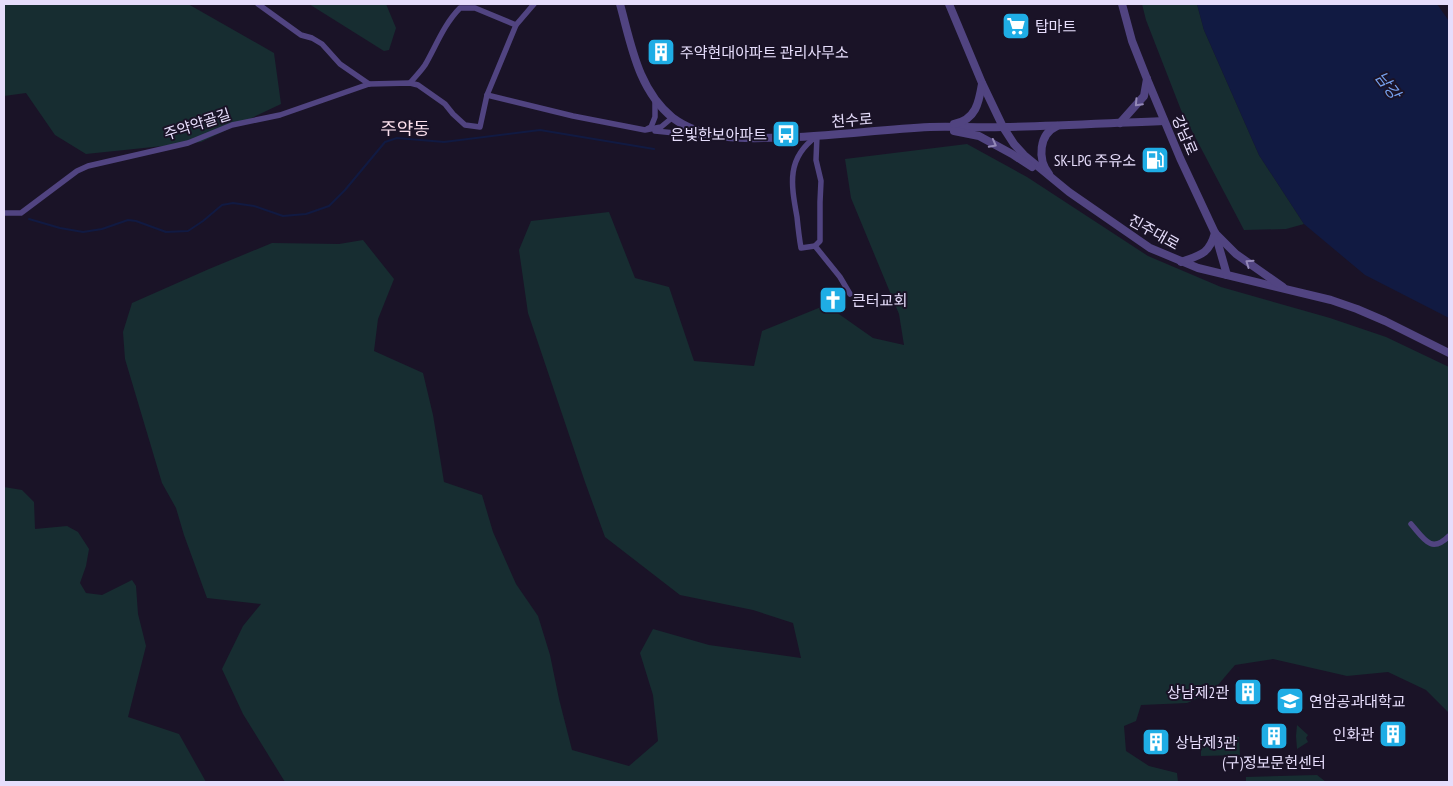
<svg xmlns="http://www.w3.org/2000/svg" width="1453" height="786" font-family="'PT Sans Narrow','Noto Sans KR',sans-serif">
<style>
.green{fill:#172d31}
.water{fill:#111a42}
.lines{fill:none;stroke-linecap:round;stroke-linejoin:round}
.stream{stroke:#111a42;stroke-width:2}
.minor{stroke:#514481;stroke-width:5.5}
.tertiary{stroke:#514481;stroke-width:8}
.oneway{stroke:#9489b8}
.labels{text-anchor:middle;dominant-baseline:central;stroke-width:4;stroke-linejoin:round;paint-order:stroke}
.poi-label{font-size:15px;fill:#e6ddfb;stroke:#1a1327;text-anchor:start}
.street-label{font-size:15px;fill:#e6ddfb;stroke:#1a1327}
.water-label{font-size:16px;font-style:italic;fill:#77a2ef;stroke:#1a1327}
.quarter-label{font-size:18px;fill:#fbdfec;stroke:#1a1327}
</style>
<rect width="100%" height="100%" fill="#1a1327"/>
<g class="green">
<polygon points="4,4 188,4 274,53 281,104 201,142 86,154 55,135 26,93 4,96"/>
<polygon points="309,4 386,4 396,28 389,50 384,51"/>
<polygon points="1142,4 1197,4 1204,30 1259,155 1304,224 1286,229 1244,230 1181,110 1146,20"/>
<polygon points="967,144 1027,177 1148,256 1221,287 1330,318 1386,337 1449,367 1449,713 1426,690 1388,672 1347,676 1273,659 1235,665 1212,692 1187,703 1141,705 1136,721 1124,726 1126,751 1149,766 1177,773 1178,782 285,782 243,714 222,669 243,626 261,604 207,598 184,535 176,508 162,483 125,359 123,332 132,303 209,269 272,243 339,244 363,240 394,279 378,319 374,351 423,373 433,415 444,482 482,495 493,532 516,584 538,616 550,655 559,699 572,750 629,766 658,741 653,695 640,653 653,629 709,645 801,658 793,623 753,610 680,595 605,537 585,482 528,313 519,250 531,221 609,212 635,278 669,287 694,361 754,366 762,331 826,305 873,338 904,345 899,314 851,198 845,159"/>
<polygon points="4,487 22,490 34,502 35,529 67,526 78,532 89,549 86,566 80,583 86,593 102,595 132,580 136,586 138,614 146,646 128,717 179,734 206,782 4,782"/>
<polygon points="1297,725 1308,735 1306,738 1308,742 1297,749 1296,736"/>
<polygon points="1239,737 1240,755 1201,756 1201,738"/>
<polygon points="1317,775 1326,782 1246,782 1246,777"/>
</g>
<polygon class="water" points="1197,4 1437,4 1449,21 1449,318 1365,275 1304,224 1259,155 1204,30"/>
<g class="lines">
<polyline class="stream" points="29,219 60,228 83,232 102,229 128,220 136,221 166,232 188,231 203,221 222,205 233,203 254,206 283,216 306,214 329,206 345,190 385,142 397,138 444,142 540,130 654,149"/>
<g class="minor">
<polyline points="258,4 301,35 312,38 322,44 340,64 369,84"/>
<path d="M410,83C415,77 421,71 425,65C436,46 444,24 460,8H475L516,25"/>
<polyline points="487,95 573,116 645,130 661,127 673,117"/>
<polyline points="647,129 651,127 655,117 655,99"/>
<polyline points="655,131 705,136"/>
<path d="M817,136L816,160L821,181L820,202V241L815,246L801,248C799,237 798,227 797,217C791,184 786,158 817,136Z"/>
<polyline points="4,213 21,213 77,171 88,166 188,143 232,125 280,115 369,84 410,83 418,85 445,104 453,114 465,125 480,127 487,95 516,25 534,4"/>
<polyline points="815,246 840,277 850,294"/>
<path d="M1411,524C1424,539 1431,554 1449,536"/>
</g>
<g class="tertiary">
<path d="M620,4C631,44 638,90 673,118C708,144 757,138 798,137C842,135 886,129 930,127C954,126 978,128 1002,127C1056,126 1110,123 1164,121"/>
<polyline points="949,4 982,83 1003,127 1014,144 1024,155 1069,192 1150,248 1198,268 1331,300 1357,309 1385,321 1449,353"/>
<polyline points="1122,4 1132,41 1147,79 1180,158 1215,233 1227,275"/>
<polyline points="1120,123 1144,96 1147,79"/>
<path d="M954,124C976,120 979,102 982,84"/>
<polyline points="954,131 979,136 1012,154 1032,167"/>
<path d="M1049,174C1037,159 1039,134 1057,126"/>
<polyline points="1216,234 1236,254 1283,287"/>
<path d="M1181,262C1201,255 1209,254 1215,233"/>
</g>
</g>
<defs><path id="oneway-chevron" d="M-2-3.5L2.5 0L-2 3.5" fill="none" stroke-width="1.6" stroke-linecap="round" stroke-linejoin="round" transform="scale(1.25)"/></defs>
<g class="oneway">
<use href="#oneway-chevron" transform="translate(1138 103) rotate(133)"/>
<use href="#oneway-chevron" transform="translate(993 144) rotate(28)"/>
<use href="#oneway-chevron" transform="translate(1249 263) rotate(-145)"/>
</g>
<defs>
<symbol id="supermarket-square" viewBox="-11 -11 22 22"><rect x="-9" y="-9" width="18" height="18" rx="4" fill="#1fade5" stroke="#1a1327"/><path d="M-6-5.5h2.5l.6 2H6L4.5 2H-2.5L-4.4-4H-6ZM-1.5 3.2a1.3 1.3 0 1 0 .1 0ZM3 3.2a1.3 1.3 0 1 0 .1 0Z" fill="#fff"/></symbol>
<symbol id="building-square" viewBox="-11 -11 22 22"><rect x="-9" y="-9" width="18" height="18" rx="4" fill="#1fade5" stroke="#1a1327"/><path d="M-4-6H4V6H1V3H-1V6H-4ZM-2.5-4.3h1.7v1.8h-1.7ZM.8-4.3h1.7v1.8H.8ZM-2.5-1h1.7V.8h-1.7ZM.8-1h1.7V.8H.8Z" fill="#fff"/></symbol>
<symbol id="bus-square" viewBox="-11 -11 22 22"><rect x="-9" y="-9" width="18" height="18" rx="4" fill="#1fade5" stroke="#1a1327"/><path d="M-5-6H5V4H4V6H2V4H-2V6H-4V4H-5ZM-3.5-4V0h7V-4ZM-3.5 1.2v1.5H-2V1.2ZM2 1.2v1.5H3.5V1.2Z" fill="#fff"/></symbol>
<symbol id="fuel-square" viewBox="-11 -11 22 22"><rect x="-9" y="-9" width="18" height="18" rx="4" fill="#1fade5" stroke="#1a1327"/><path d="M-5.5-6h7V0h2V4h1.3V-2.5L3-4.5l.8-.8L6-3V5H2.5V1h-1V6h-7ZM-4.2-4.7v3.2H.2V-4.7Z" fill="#fff"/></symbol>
<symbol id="church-square" viewBox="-11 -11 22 22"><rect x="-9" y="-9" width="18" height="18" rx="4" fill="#1fade5" stroke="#1a1327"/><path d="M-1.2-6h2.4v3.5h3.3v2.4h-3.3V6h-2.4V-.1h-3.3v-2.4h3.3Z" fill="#fff"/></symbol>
<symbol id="university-square" viewBox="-11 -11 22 22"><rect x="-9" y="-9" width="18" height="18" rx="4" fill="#1fade5" stroke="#1a1327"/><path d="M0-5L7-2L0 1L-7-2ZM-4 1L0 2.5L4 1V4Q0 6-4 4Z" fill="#fff"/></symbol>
</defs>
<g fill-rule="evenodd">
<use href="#supermarket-square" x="1000" y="10" width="32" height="32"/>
<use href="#building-square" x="645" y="36" width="32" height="32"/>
<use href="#bus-square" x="770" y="118" width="32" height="32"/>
<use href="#fuel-square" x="1139" y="144" width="32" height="32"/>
<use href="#church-square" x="817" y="284" width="32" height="32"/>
<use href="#building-square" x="1232" y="676" width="32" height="32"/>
<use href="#university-square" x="1274" y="685" width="32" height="32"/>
<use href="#building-square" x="1377" y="718" width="32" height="32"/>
<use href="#building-square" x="1258" y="720" width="32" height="32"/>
<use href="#building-square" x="1140" y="726" width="32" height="32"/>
</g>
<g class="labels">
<g class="poi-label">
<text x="1035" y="26">탑마트</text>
<text x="680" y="52">주약현대아파트 관리사무소</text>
<text x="767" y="134" text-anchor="end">은빛한보아파트</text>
<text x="1136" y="160" text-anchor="end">SK-LPG 주유소</text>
<text x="852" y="300">큰터교회</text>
<text x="1229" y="692" text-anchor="end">상남제2관</text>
<text x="1309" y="701">연암공과대학교</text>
<text x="1374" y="734" text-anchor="end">인화관</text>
<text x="1175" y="742">상남제3관</text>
<text x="1274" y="762" text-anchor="middle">(구)정보문헌센터</text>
</g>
<g class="street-label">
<text transform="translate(852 120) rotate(-4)">천수로</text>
<text transform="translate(197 124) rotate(-18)">주약약골길</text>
<text transform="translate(1185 135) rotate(67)">강남로</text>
<text transform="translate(1154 232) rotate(29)">진주대로</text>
</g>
<g class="water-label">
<text transform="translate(1388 85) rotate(53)">남강</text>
</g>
<g class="quarter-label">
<text x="405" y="128">주약동</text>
</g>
</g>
<rect width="1453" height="786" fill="none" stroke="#e6ddfb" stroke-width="10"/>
</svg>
